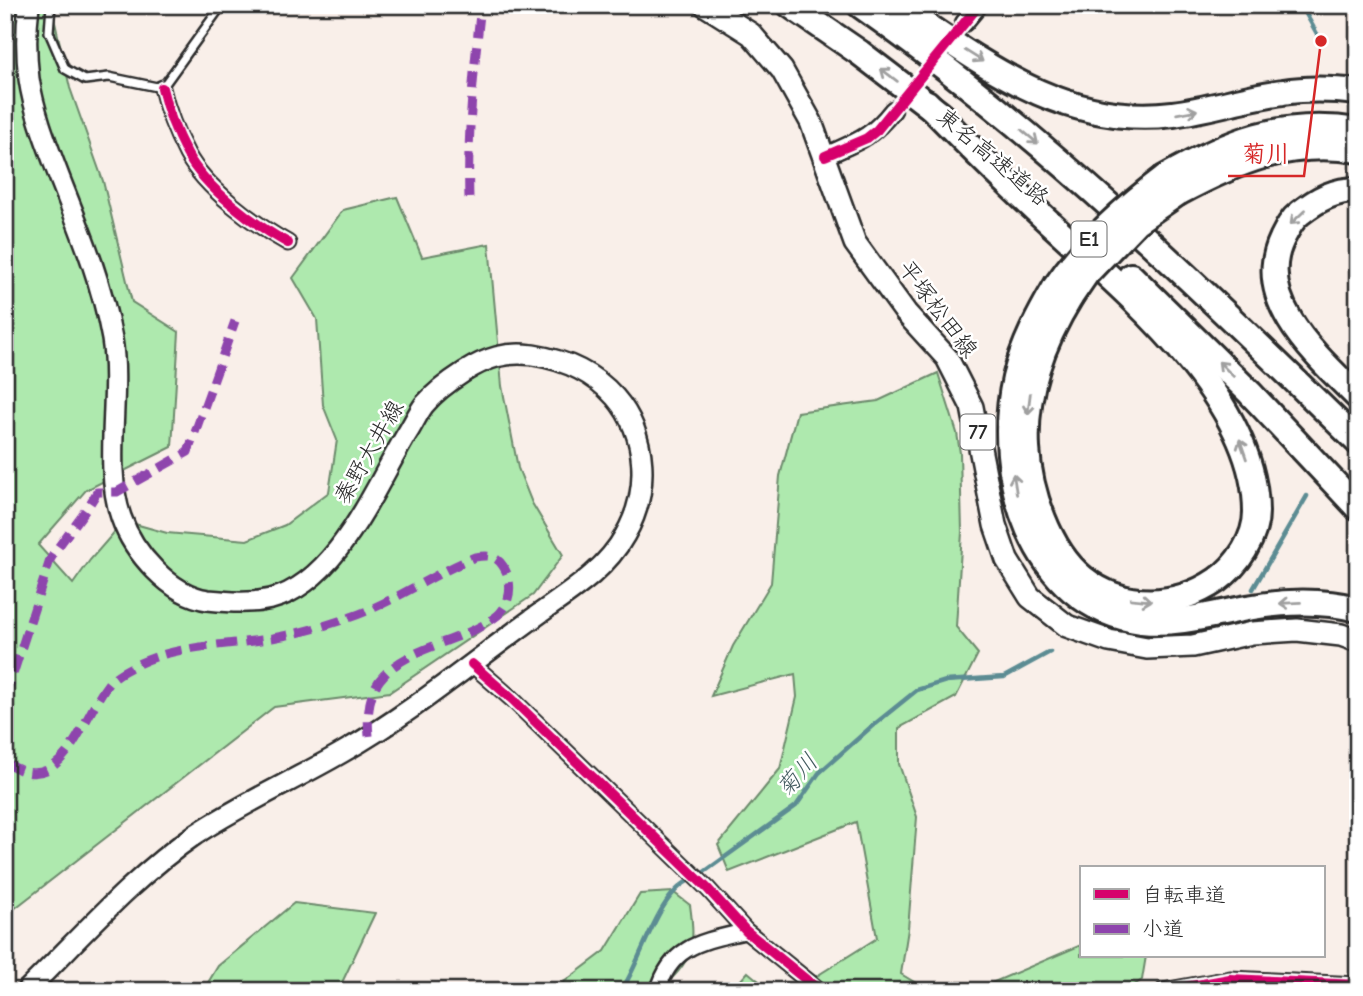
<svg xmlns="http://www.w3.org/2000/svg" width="1363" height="996" font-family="'Comic Neue','Klee One',sans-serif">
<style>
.green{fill:#aee9ae;stroke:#6c8a6c;stroke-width:2}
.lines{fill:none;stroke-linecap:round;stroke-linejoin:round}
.stream{stroke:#5c8c93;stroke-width:4.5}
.tertiary-tunnel{stroke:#d0c8c3;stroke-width:16;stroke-dasharray:16 8;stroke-linecap:butt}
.service-casing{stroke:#2b2b2b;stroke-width:12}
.minor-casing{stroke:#2b2b2b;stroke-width:19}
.tertiary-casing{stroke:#2b2b2b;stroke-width:21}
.secondary-casing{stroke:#2b2b2b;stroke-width:24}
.primary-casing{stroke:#2b2b2b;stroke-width:26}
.motorway-casing{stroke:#2b2b2b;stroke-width:30}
.service{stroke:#fff;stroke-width:7}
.minor{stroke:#fff;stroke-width:14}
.tertiary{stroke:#fff;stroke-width:16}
.secondary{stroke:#fff;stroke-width:19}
.primary{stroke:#fff;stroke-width:21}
.motorway{stroke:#fff;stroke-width:24}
.motorway-bridge-casing{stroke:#2b2b2b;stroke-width:30;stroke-linecap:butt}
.motorway-bridge{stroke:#fff;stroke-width:24}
.quiet{stroke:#8e44ad;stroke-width:9;stroke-dasharray:18 9;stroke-linecap:butt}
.cycleway-casing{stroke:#fff;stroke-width:15}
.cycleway{stroke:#d6006c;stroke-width:10}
.oneway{stroke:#a0a0a0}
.labels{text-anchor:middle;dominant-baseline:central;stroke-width:5;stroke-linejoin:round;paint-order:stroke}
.shield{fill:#fff;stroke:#6b6b6b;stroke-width:2}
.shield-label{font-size:21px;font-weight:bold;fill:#2b2b2b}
.street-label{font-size:23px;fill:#2b2b2b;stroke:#fff}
.water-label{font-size:24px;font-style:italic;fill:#435b5f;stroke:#fff}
.leader{fill:none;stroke:#d62828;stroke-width:2.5}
.callout-dot{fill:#d62828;stroke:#fff;stroke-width:2.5}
.callout-label{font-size:24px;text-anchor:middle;font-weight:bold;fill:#d62828;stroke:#fff;stroke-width:5;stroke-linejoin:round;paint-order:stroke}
</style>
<rect width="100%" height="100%" fill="#f9efe9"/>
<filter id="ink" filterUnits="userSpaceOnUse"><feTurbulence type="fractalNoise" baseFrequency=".0143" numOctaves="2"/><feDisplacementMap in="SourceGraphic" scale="14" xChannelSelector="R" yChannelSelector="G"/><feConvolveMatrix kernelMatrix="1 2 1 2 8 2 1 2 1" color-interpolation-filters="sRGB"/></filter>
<g filter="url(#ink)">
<g class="green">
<polygon points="5,5 51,5 70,88 103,181 132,302 179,332 172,447 86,490 38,545 73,584 90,560 124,521 167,533 247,540 285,525 329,492 337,440 323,405 317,319 293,278 343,210 397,197 422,257 489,244 502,386 518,468 532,503 563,555 533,595 390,692 274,707 5,916"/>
<polygon points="938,373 957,433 960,453 962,532 956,627 978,654 956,697 899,728 899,764 917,817 908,929 901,974 929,991 793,991 877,938 856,822 729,872 718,845 780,769 797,697 795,674 711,696 733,646 771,583 780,476 797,412 878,401"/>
<path d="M673,892L690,905C696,947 693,962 658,991H552L605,951L640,894Z"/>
<polygon points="294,903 375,913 338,991 203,991 218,966"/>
<polygon points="1081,945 1081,956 1146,956 1142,980 1125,991 973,991"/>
<polygon points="748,972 771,991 731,991"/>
</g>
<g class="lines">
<g class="stream">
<polyline points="1301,5 1321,41"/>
<polyline points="1355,228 1358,242"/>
<polyline points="1253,589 1307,496"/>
<polyline points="700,875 796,806 819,773 871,727 917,690 946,681 1004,677 1050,652"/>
<path d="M621,991C642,961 657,893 692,879"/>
</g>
<polyline class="tertiary-tunnel" points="893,110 964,23"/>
<defs>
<polyline id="service" points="51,5 49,32 65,69 85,80 109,77 162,88 222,5"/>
<g id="minor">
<path d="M162,88C167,110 177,135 187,154C205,188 255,225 288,243"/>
<polyline points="472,664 512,699 708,889 746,931 820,991"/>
<path d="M658,991C671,944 705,941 746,931"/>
<polyline points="1163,991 1230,979 1358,985"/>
</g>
<g id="tertiary">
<polyline points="964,23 979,5"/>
<path d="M825,156C858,141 870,139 893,110"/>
</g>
<path id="secondary" d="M26,991C81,937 132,878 196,834C243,803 295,780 343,752C410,714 470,664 532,619C566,594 604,573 625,535C650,492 648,435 615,397C593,372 565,360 533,355C507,351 486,358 464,372C450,381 435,392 424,405C418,413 413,424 408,432C375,486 338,582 271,599C250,604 229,602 208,600C170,595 133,552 121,517C103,466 121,395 112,339C102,283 81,232 60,179C48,147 34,113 29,79C26,55 26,29 29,5"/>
<polyline id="primary" points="705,5 751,34 782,70 811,122 855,243 906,313 947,358 972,407 995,525 1007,560 1030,597 1067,626 1109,641 1147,648 1193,646 1252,633 1297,630 1341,635 1358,641"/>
<g id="motorway">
<polyline points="790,5 860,53 940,114"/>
<path d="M860,5C1041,132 1200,287 1358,442"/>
<path d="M896,5C981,62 1064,128 1173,114C1210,109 1246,97 1283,92C1308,88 1333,89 1358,92"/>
<path d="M927,103C963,140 1000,177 1038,212C1118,286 1256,394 1256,512C1256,538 1238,565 1217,580C1176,608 1123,610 1083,578C1049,551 1029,490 1027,448C1024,392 1042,343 1071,296"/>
<path d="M1164,178C1229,141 1282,119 1358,131"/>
<path d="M1358,190C1334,190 1318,199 1300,213C1291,220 1287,229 1282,239C1252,301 1319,358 1358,397"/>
<path d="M1178,193C1238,161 1289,139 1358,150"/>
<polyline points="1131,276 1250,393 1358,508"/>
<path d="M1056,286C1039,315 1023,345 1015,378C993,472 1031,607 1142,621C1176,625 1214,614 1247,608C1284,601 1322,600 1358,609"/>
</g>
</defs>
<use href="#service" class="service-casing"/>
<use href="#minor" class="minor-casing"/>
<use href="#tertiary" class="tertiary-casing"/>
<use href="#secondary" class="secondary-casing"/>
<use href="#primary" class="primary-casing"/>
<use href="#motorway" class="motorway-casing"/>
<use href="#service" class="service"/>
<use href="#minor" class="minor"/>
<use href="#tertiary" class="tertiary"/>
<use href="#secondary" class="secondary"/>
<use href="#primary" class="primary"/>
<use href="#motorway" class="motorway"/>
<defs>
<g id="motorway-bridge">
<path d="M1056,286C1085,243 1123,209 1164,178"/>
<polyline points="1071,296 1086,274 1136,222 1178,193"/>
</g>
</defs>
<use href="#motorway-bridge" class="motorway-bridge-casing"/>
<use href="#motorway-bridge" class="motorway-bridge"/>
<g class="quiet">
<path d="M469,198C467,134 474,69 481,5"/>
<path d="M5,699L50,560C64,536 84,516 97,492H117L188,452L235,321"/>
<path d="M5,761C61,804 81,719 108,684C114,676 126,670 134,666C170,647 214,646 253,641C285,637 320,628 351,617C394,602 433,574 475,557C487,555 496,555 503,566C513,581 512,602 498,615C465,642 414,644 384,675C368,691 367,715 369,736"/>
</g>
<defs>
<g id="cycleway">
<path d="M162,88C167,110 177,135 187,154C205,188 255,225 288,243"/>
<polyline points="825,156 867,138 877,130 979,5"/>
<polyline points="472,664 512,699 708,889 746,931 820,991"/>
<polyline points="1163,991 1230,979 1358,985"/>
</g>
</defs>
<use href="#cycleway" class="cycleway-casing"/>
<use href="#cycleway" class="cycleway"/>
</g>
<defs><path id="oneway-shaft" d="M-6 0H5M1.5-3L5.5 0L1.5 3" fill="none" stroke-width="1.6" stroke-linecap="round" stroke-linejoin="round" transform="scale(1.75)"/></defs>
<g class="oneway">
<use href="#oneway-shaft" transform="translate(974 56) rotate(32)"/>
<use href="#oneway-shaft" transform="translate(889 75) rotate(-143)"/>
<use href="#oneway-shaft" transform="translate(1187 112) rotate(-10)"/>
<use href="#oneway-shaft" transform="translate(1030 137) rotate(40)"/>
<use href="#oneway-shaft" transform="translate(1298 217) rotate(136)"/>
<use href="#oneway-shaft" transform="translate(1226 369) rotate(-135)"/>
<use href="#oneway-shaft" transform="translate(1029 404) rotate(97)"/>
<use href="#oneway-shaft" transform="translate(1243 449) rotate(-109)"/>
<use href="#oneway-shaft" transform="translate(1015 484) rotate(-99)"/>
<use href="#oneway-shaft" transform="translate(1141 600) rotate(6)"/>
<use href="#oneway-shaft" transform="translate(1290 603) rotate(177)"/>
</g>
</g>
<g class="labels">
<g class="shield">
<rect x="1071.5" y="221.5" width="35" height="35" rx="5"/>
<rect x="960.5" y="414.5" width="35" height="35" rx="5"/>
</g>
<g class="shield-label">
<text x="1089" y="239">E1</text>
<text x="978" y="432">77</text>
</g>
<g class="street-label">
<text transform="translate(993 157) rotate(40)">東名高速道路</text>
<text transform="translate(938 309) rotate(53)">平塚松田線</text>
<text transform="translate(369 452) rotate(-60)">秦野大井線</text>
</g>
<g class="water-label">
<text transform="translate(797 775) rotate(-48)">菊川</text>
</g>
</g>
<path class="leader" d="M1321 41L1304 176H1228"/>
<circle class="callout-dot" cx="1321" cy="41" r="7"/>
<g class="callout-label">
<text x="1266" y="162">菊川</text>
</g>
<rect width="1363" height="996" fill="none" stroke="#fff" stroke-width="28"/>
<rect x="14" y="14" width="1335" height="968" fill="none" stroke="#2b2b2b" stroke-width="2.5" filter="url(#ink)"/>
<rect x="1080" y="866" width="245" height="91" fill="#ffffff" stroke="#aaaaaa" stroke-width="2"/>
<rect x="1094" y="889" width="35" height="10" fill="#d6006c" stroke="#aaaaaa" stroke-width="2"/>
<text x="1142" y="902" font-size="21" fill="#2b2b2b">自転車道</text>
<rect x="1094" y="924" width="35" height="10" fill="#8e44ad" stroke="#aaaaaa" stroke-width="2"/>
<text x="1142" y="936" font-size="21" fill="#2b2b2b">小道</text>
</svg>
